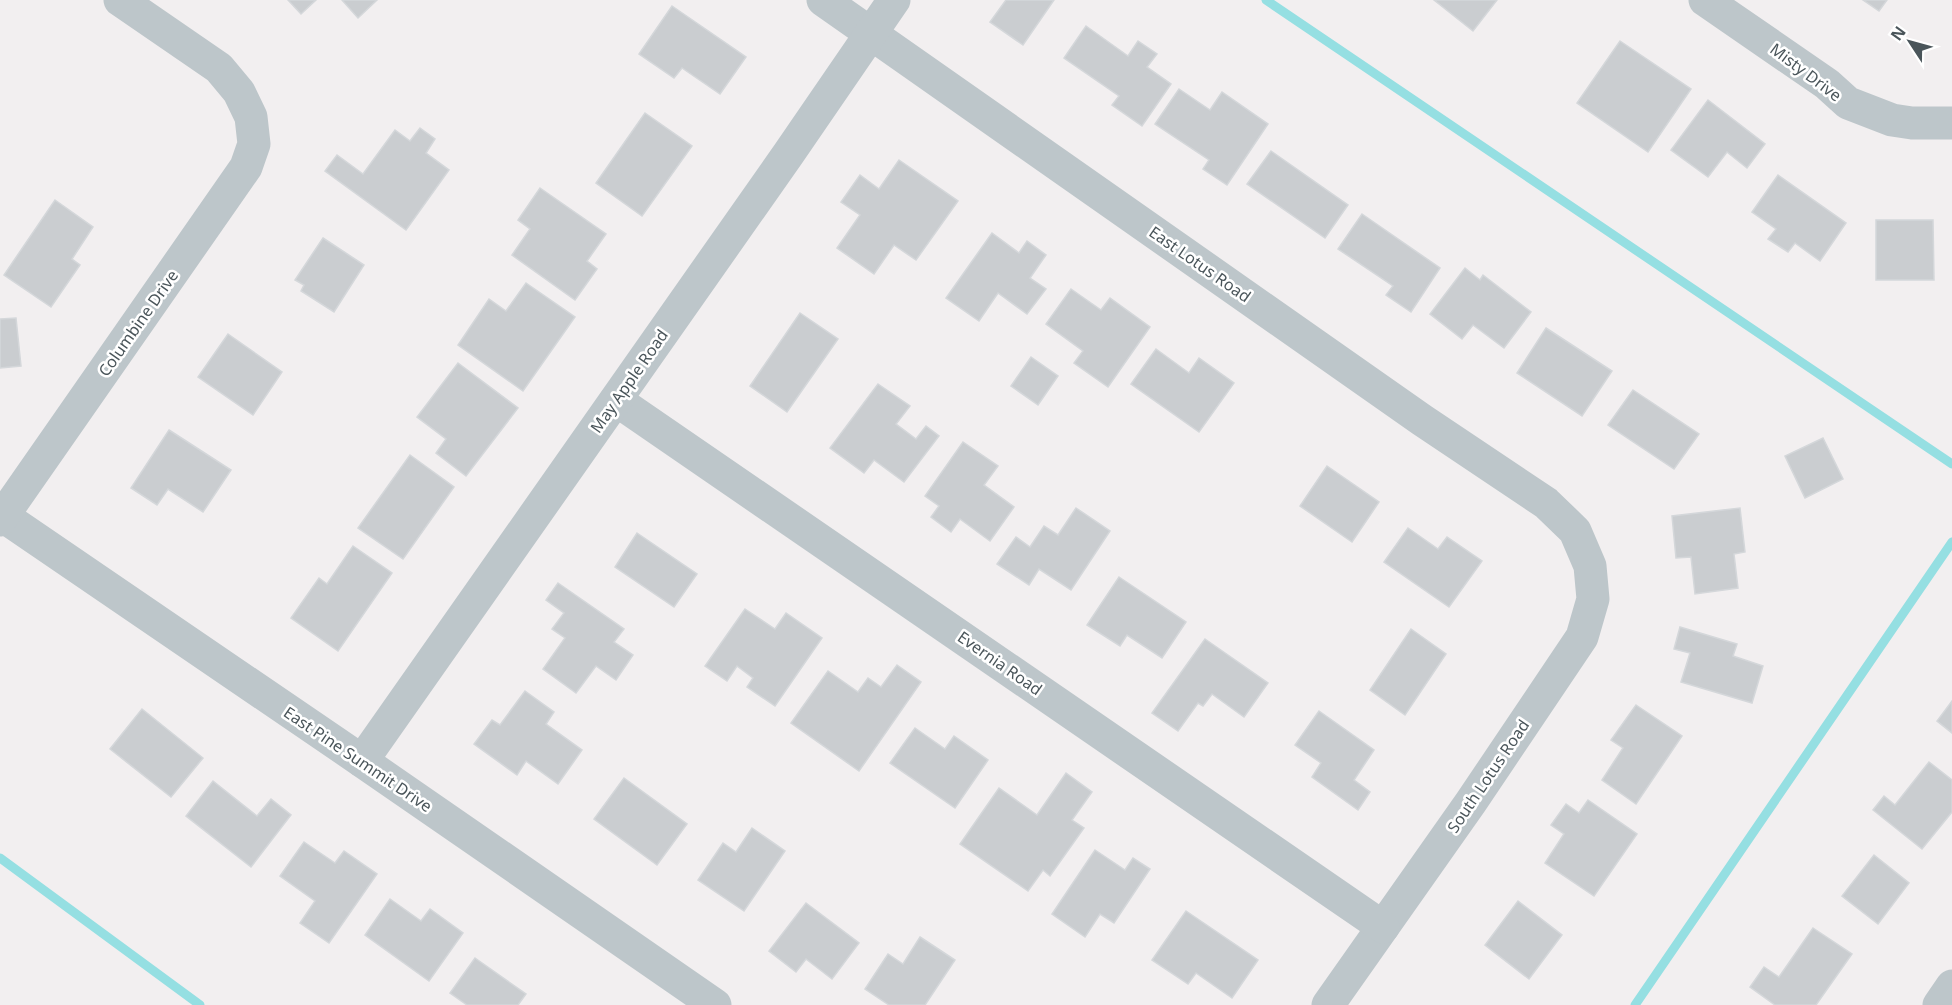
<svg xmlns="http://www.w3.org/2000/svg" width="1952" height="1005" font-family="'Noto Sans',sans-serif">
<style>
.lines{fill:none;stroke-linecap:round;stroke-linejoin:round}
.stream{stroke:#95dfe2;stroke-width:9}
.building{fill:#cacdd0;stroke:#d4d7da;stroke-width:1.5}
.minor{stroke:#bdc6ca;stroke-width:33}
.labels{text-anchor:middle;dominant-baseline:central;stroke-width:5;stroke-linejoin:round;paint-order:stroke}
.street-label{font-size:16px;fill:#4a555a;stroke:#fff}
</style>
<rect width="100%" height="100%" fill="#f2eff0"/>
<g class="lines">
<g class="stream">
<polyline points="1266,0 1952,464"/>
<polyline points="0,858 200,1005"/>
<polyline points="1635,1005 1952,542"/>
</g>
</g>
<g class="building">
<polygon points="288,0 316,0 301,14"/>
<polygon points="342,0 377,0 358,18"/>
<polygon points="1006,0 1054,0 1023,45 990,22"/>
<polygon points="1434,0 1497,0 1473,31"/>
<polygon points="1863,0 1887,0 1879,11"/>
<polygon points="672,6 746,57 720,94 682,68 674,78 639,54"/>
<polygon points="1086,26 1128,56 1138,41 1157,54 1147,67 1171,84 1142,126 1112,105 1119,96 1064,58"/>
<polygon points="1620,41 1691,89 1648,152 1577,103"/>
<polygon points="1179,89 1210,110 1222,92 1268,124 1227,185 1203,169 1209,160 1155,124"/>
<polygon points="1708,100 1765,144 1747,168 1727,152 1708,177 1671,150"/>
<polygon points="645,113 692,146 642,216 596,183"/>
<polygon points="420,128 435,139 426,153 449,170 406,230 325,171 337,155 363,174 395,130 410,141"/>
<polygon points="1271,151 1348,205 1325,238 1247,184"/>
<polygon points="899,160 958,201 916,260 894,245 874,274 837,248 860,215 841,202 860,175 879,189"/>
<polygon points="1778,175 1846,223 1820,261 1795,243 1788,252 1768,239 1776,229 1752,212"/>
<polygon points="540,188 606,234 587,261 597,269 575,300 512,255 530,229 518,220"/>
<polygon points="55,200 93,227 72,259 80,265 51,307 4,275"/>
<polygon points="1362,214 1440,268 1411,312 1386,295 1393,286 1338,249"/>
<polygon points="1876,220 1933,220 1934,280 1876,280"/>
<polygon points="992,233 1019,253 1027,241 1046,255 1030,278 1046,289 1027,314 998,293 979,321 946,298"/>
<polygon points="323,238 364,265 334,312 301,291 304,285 295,280"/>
<polygon points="1465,268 1480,280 1483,275 1531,312 1504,348 1473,325 1462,339 1430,314"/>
<polygon points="526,283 575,317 523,391 458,345 489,299 506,311"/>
<polygon points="1071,289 1101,310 1110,298 1150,327 1108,387 1074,363 1083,351 1046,324"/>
<polygon points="800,313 838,339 787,412 750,386"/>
<polygon points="16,318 21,366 0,368 0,319"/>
<polygon points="1546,328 1612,371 1582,416 1517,373"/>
<polygon points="228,334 282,372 253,415 198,377"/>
<polygon points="1156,349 1189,373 1199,358 1234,383 1199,432 1131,384"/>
<polygon points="1031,357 1058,376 1038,405 1011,386"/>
<polygon points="458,363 518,408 466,476 436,453 446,439 417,417"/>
<polygon points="878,384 910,406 896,424 916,439 926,426 939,436 904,482 874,460 864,473 830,448"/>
<polygon points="1633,390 1699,434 1674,469 1608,425"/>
<polygon points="169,430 231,470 203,512 168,489 157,505 131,488"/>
<polygon points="1823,438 1843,479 1805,498 1785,456"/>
<polygon points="963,442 998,466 984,485 1014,507 990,541 960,519 951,532 931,517 939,506 925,496"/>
<polygon points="410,455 454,487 403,559 358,528"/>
<polygon points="1327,466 1379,502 1352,542 1300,506"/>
<polygon points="1076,508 1110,531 1071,590 1039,569 1029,585 997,564 1016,537 1030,547 1044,526 1058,535"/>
<polygon points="1740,508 1745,552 1734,554 1738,588 1695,594 1691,557 1676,558 1672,516"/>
<polygon points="1408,528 1438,549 1447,537 1482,561 1449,607 1384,562"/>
<polygon points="637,533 697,574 674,607 615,567"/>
<polygon points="353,546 392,573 338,651 291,618 319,578 327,584"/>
<polygon points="1119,577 1186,622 1162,658 1127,635 1120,646 1087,625"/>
<polygon points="558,583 624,629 614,642 633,655 616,680 596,666 576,693 543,669 565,638 552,629 564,613 546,600"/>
<polygon points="745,609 775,629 786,613 822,638 775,706 747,687 753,678 737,666 727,681 705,666"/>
<polygon points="1680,627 1737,644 1733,656 1763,666 1752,703 1681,682 1690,653 1674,649"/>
<polygon points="1411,629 1446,654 1405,715 1370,690"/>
<polygon points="1205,639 1268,683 1244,717 1212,694 1203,706 1198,703 1178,731 1152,713"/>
<polygon points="897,665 921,682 859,771 791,723 828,671 858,692 868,678 881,687"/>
<polygon points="525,691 554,712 546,724 582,750 558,784 526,761 517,775 474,744 492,720 500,725"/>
<polygon points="1952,701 1952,733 1937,721"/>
<polygon points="1636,705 1682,736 1636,804 1602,780 1623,748 1611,740"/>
<polygon points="142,709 203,758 171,797 110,749"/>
<polygon points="1319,711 1374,750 1354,780 1370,792 1358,810 1312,777 1321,763 1295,745"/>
<polygon points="915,728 945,749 954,736 988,760 955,808 890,763"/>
<polygon points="1929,762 1952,780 1952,812 1922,849 1873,810 1884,796 1895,805"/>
<polygon points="1066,773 1092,792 1072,820 1084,828 1050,876 1043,870 1028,891 960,844 999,788 1037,815"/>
<polygon points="624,778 687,824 657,865 594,819"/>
<polygon points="213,781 257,816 271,799 291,815 251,867 186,816"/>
<polygon points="1588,800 1637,834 1594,896 1545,863 1564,834 1551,825 1566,804 1579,813"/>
<polygon points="752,828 785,851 744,911 698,880 723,843 736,852"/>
<polygon points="304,842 335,863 344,851 377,874 329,943 300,923 315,901 280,876"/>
<polygon points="1095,850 1125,870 1133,858 1150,869 1114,923 1100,914 1085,937 1052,914"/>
<polygon points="1874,855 1909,883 1878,924 1842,896"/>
<polygon points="390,899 421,921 430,909 463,933 429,981 365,935"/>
<polygon points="1518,901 1562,935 1529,979 1485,945"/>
<polygon points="806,903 859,943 832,979 806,959 796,972 769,951"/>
<polygon points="1186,911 1258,960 1232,998 1196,973 1188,984 1152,960"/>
<polygon points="1813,928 1852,954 1816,1005 1775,1005 1750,987 1764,967 1779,977"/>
<polygon points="920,937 955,960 925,1005 889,1005 865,989 888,954 903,964"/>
<polygon points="475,958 526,994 518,1005 467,1005 450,993"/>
</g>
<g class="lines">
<g class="minor">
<polyline points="823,0 1422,420 1546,503 1575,531 1590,566 1593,599 1582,637 1471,802 1328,1005"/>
<polyline points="1705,0 1827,84 1848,103 1892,120 1912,123 1952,123"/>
<polyline points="616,400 1383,927"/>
<polyline points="0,514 362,761 715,1005"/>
<polyline points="0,520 246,167 254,144 251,117 239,92 219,68 120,0"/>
<polyline points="362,761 789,153 894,0"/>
<polyline points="1939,1005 1952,986"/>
</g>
</g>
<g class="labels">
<g class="street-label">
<text transform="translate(1806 72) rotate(37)">Misty Drive</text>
<text transform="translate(1200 264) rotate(35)">East Lotus Road</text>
<text transform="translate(138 323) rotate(-55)">Columbine Drive</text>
<text transform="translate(629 381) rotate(-55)">May Apple Road</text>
<text transform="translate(1000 663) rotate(35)">Evernia Road</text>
<text transform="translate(358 759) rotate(34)">East Pine Summit Drive</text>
<text transform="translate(1488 776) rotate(-56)">South Lotus Road</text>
</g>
</g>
<g transform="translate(1910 42) rotate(306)" stroke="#ffffff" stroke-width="4.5" paint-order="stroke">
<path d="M0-4.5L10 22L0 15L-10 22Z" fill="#4a555a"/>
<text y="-9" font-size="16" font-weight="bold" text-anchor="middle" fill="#4a555a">N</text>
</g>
</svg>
